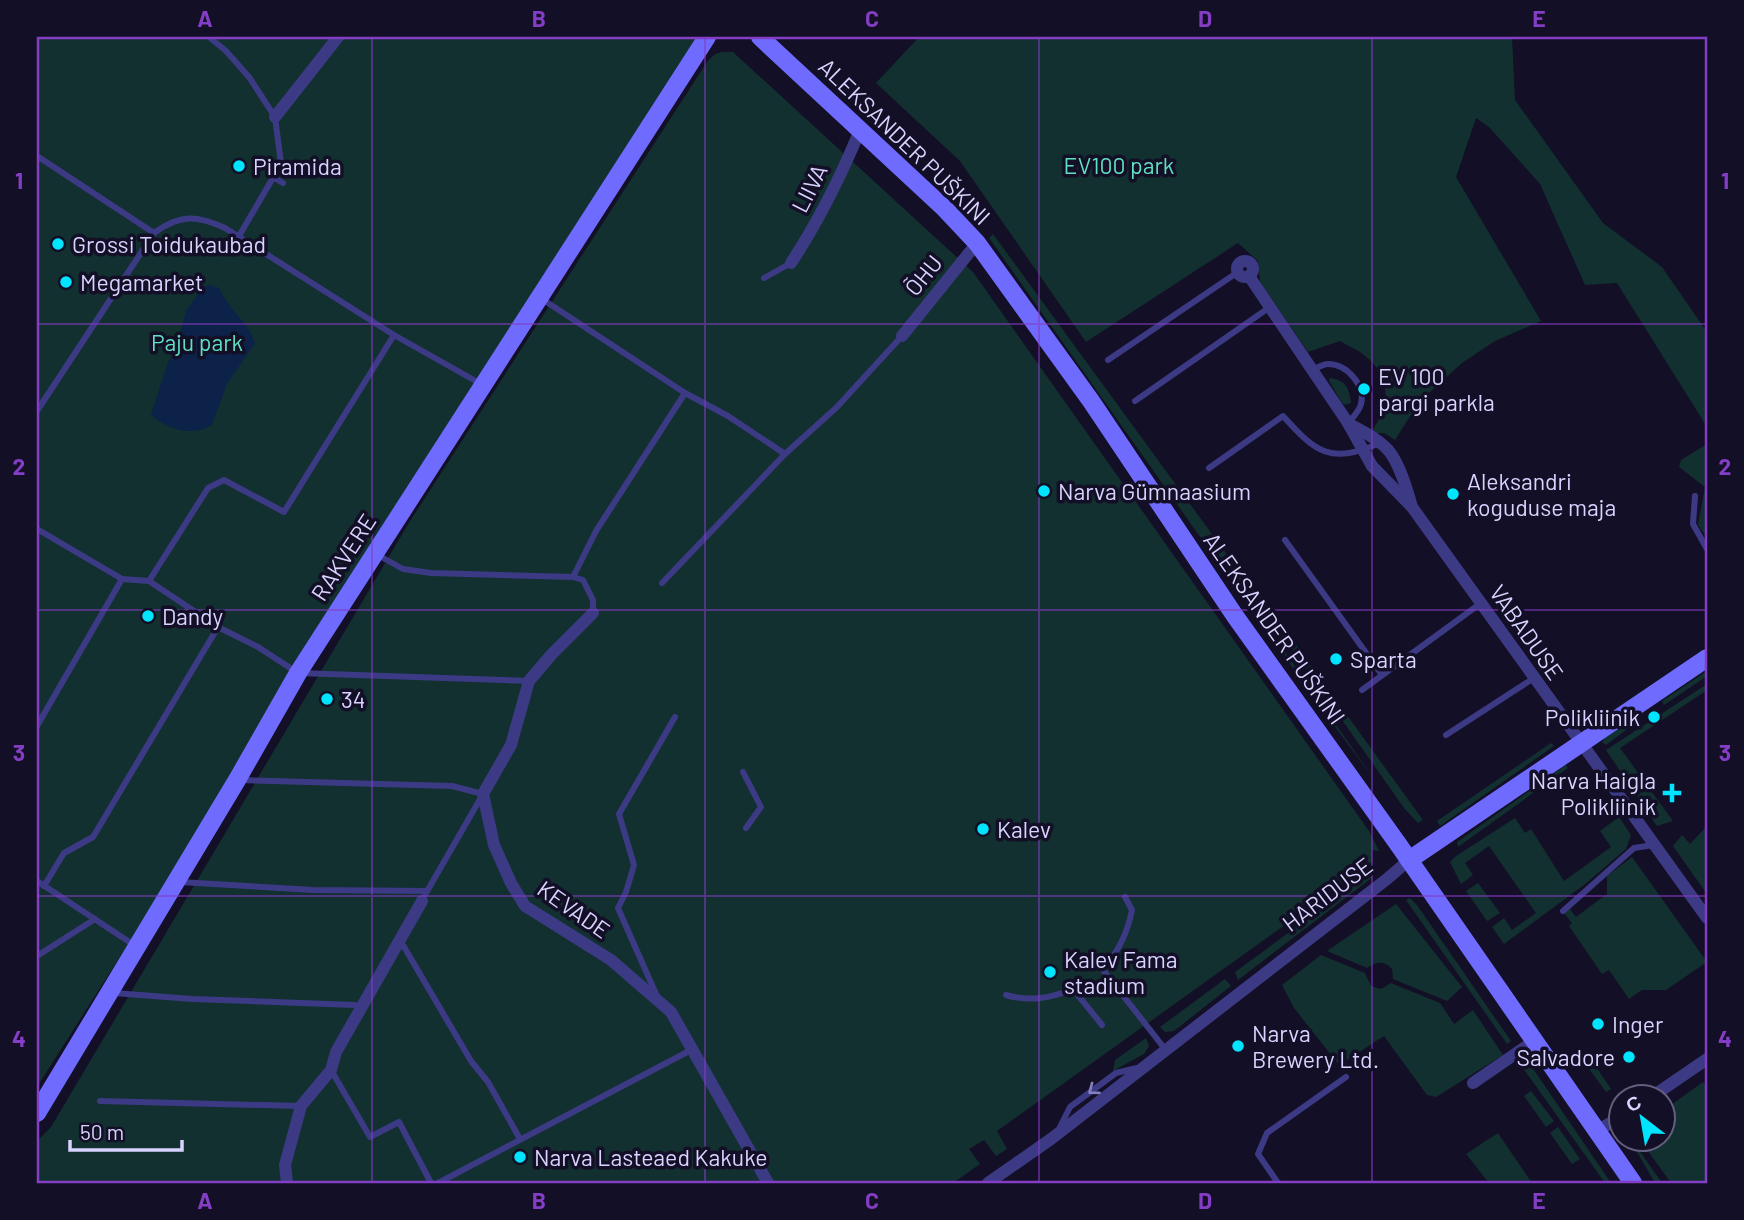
<svg xmlns="http://www.w3.org/2000/svg" width="1744" height="1220" font-family="Barlow,sans-serif">
<style>
.green{fill:#12302f}
.water{fill:#0c2248}
.lines{fill:none;stroke-linecap:round;stroke-linejoin:round}
.lane{stroke:#3d3a85;stroke-width:6}
.street{stroke:#3d3a85;stroke-width:12}
.secondary{stroke:#6f6bff;stroke-width:18}
.oneway{stroke:#837fbc}
.grid{fill:none;stroke:#843dc5;stroke-width:2;stroke-opacity:0.55}
.poi-dot{fill:#00e5ff;stroke:#130f26;stroke-width:2.5}
.labels{text-anchor:middle;dominant-baseline:central;stroke-width:7;stroke-linejoin:round;paint-order:stroke}
.street-label{font-size:23px;fill:#d9d4ff;stroke:#130f26}
.park-label{font-size:23px;fill:#5fe0c0;stroke:#130f26}
.poi-label{font-size:23px;fill:#d9d4ff;stroke:#130f26;text-anchor:start}
.neatline{fill:none;stroke:#843dc5;stroke-width:2.5}
.grid-label{font-size:23px;text-anchor:middle;font-weight:bold;fill:#843dc5}
</style>
<rect width="100%" height="100%" fill="#130f26"/>
<g class="green">
<polygon points="37,37 707,37 37,1087"/>
<path d="M919,37H1512L1515,100L1603,223L1662,267L1707,332V427L1617,283L1585,285L1540,184L1489,127L1476,118L1456,177L1541,321L1495,341L1462,363L1419,402L1395,440L1384,433H1370C1391,407 1392,377 1364,355C1357,349 1348,346 1340,341L1308,352L1260,282L1258,261L1238,243L1086,342L960,161L876,83Z"/>
<polygon points="722,52 733,52 973,272 1369,831 1379,851 1372,850 1372,862 1355,875 997,1131 1007,1149 996,1156 984,1140 969,1149 980,1164 953,1183 37,1183 37,1141 51,1127 410,521 707,62 715,54"/>
<polygon points="993,234 1247,582 1253,606 1376,782 1316,701 989,238"/>
<path d="M1330,378C1346,380 1349,388 1351,403L1345,405L1342,403L1329,381Z"/>
<polygon points="1707,444 1707,538 1698,525 1705,487 1679,467 1681,460"/>
<polygon points="1257,591 1423,820 1418,823 1404,808 1261,605"/>
<polygon points="1707,671 1707,676 1664,705 1662,701"/>
<polygon points="1707,684 1707,690 1620,748 1673,821 1657,826 1606,750"/>
<polygon points="1631,720 1633,725 1606,745 1602,742 1605,738"/>
<polygon points="1551,743 1554,746 1440,826 1437,821"/>
<polygon points="1566,765 1568,768 1458,847 1457,842"/>
<polygon points="1619,817 1631,835 1626,849 1584,885 1504,944 1492,927 1504,918 1512,930 1536,913 1489,846 1465,863 1473,875 1461,884 1450,862 1456,856 1515,818 1525,833 1531,829 1564,881 1611,847 1600,831"/>
<polygon points="1707,826 1707,894 1673,846 1682,835 1690,844"/>
<polygon points="1632,857 1707,962 1666,990 1642,990 1629,999 1609,970 1602,974 1569,926 1572,923 1564,913 1570,909 1576,917 1607,894 1607,876"/>
<polygon points="1366,876 1373,877 1238,980 1235,972"/>
<polygon points="1478,883 1500,913 1487,921 1466,891"/>
<polygon points="1410,898 1417,905 1511,1041 1507,1044 1406,900"/>
<path d="M1396,904L1462,987L1447,1001L1393,979L1392,969C1384,960 1376,962 1367,968L1327,951Z"/>
<polygon points="1321,955 1365,973 1371,986 1381,989 1391,983 1440,1003 1454,1024 1473,1010 1503,1055 1436,1097 1427,1095 1384,1036 1339,1065 1294,1008 1282,985"/>
<polygon points="1225,979 1231,986 1174,1031 1165,1032 1160,1027"/>
<polygon points="1146,1038 1149,1046 1144,1054 1113,1071 1115,1060"/>
<polygon points="1588,1055 1611,1089 1606,1092 1582,1059"/>
<polygon points="1530,1064 1611,1183 1605,1183 1523,1068"/>
<polygon points="1703,1082 1707,1088 1707,1183 1671,1183 1640,1140 1664,1140 1664,1110"/>
<polygon points="1531,1091 1554,1121 1546,1127 1524,1096"/>
<polygon points="1558,1127 1580,1159 1572,1164 1550,1133"/>
<polygon points="1498,1133 1532,1183 1489,1183 1466,1154"/>
<polygon points="1630,1140 1632,1140 1662,1183 1655,1183"/>
</g>
<path class="water" d="M211,285L219,288C228,308 248,322 255,343L227,384L212,425C191,437 169,430 151,415L167,365L178,342L186,311L203,286Z"/>
<g class="lines">
<g class="lane">
<polyline points="209,37 226,51 249,77 275,117 281,164 239,236"/>
<polyline points="37,156 154,233"/>
<polyline points="273,177 283,183"/>
<polyline points="764,278 791,263"/>
<polyline points="542,299 685,393 728,416 785,454"/>
<polyline points="1108,360 1238,272"/>
<path d="M1312,370C1317,368 1323,364 1328,364C1347,364 1366,386 1361,404C1359,412 1353,417 1348,423"/>
<polyline points="1135,401 1270,307"/>
<path d="M37,411L154,233C180,214 197,215 225,228L394,335L481,384"/>
<path d="M1209,468L1283,416C1317,454 1331,464 1380,443"/>
<polyline points="1695,496 1693,524 1707,549"/>
<polyline points="37,529 122,579 149,581 218,627 258,647 298,673 529,681"/>
<polyline points="1285,540 1382,675"/>
<polyline points="376,554 403,569 431,573 573,577 583,580 593,600 593,613"/>
<polyline points="573,577 596,531 685,393"/>
<polyline points="149,581 208,488 224,480 284,512 394,335"/>
<polyline points="662,583 785,454 837,407 902,336"/>
<polyline points="1362,690 1481,603"/>
<polyline points="37,726 122,579"/>
<polyline points="1446,735 1534,678"/>
<polyline points="743,772 761,807 746,828"/>
<polyline points="239,780 452,786 483,794 422,900"/>
<polyline points="37,881 134,945"/>
<polyline points="180,882 313,890 427,891"/>
<polyline points="44,886 64,853 93,837 218,627"/>
<path d="M1125,897L1132,910C1127,935 1118,951 1103,970L1165,1049"/>
<polyline points="1563,911 1634,848 1653,845"/>
<polyline points="400,940 471,1061 488,1082 520,1139"/>
<polyline points="37,956 95,919"/>
<polyline points="114,993 192,999 355,1005"/>
<polyline points="656,994 618,908 626,892 634,865 619,814 675,717"/>
<path d="M1006,995C1030,1002 1051,998 1073,989L1102,1025"/>
<polyline points="331,1070 370,1137 399,1122 431,1183"/>
<polyline points="100,1101 301,1106"/>
<polyline points="1060,1127 1070,1107 1116,1073 1137,1068"/>
<polyline points="438,1183 693,1049"/>
<polyline points="1278,1183 1258,1154 1267,1133 1346,1077"/>
</g>
<g class="street">
<polyline points="275,117 338,37"/>
<circle cx="1245" cy="269" r="8"/>
<path d="M791,263C818,222 841,176 860,130"/>
<polyline points="1249,276 1348,423 1372,466 1412,507 1707,918"/>
<polyline points="902,336 977,243"/>
<path d="M1348,423C1361,431 1378,438 1389,451C1400,465 1407,489 1412,507"/>
<polyline points="593,613 551,655 529,681 511,745 483,794 494,845 511,883 525,906 611,960 671,1012 768,1183"/>
<polyline points="1473,1083 1534,1041"/>
<polyline points="1650,1098 1707,1059"/>
<polyline points="1597,1131 1622,1116"/>
<polyline points="287,1183 285,1165 301,1106 331,1070 336,1052 422,901"/>
<polyline points="988,1183 1051,1139 1387,879 1409,860"/>
</g>
<g class="secondary">
<polyline points="760,37 945,209 977,243 1091,401 1235,616 1398,844 1633,1183"/>
<polyline points="1409,860 1707,658"/>
<polyline points="37,1113 237,780 298,673 707,37"/>
</g>
</g>
<defs><path id="oneway-chevron" d="M-2-3.5L2.5 0L-2 3.5" fill="none" stroke-width="1.6" stroke-linecap="round" stroke-linejoin="round" transform="scale(1.75)"/></defs>
<use class="oneway" href="#oneway-chevron" transform="translate(1093 1090) rotate(143)"/>
<path class="grid" d="M372,37V1183M705,37V1183M1039,37V1183M1372,37V1183M37,324H1707M37,610H1707M37,896H1707"/>
<g class="poi-dot">
<circle cx="239" cy="166" r="7"/>
<circle cx="58" cy="244" r="7"/>
<circle cx="66" cy="282" r="7"/>
<circle cx="1364" cy="389" r="7"/>
<circle cx="1044" cy="491" r="7"/>
<circle cx="1453" cy="494" r="7"/>
<circle cx="148" cy="616" r="7"/>
<circle cx="1336" cy="659" r="7"/>
<circle cx="327" cy="699" r="7"/>
<circle cx="1654" cy="717" r="7"/>
<path d="M1668.5 782.5h7v7h7v7h-7v7h-7v-7h-7v-7h7z"/>
<circle cx="983" cy="829" r="7"/>
<circle cx="1050" cy="972" r="7"/>
<circle cx="1598" cy="1024" r="7"/>
<circle cx="1238" cy="1046" r="7"/>
<circle cx="1629" cy="1057" r="7"/>
<circle cx="520" cy="1157" r="7"/>
</g>
<g class="labels">
<g class="street-label">
<text transform="translate(905 141) rotate(44)">ALEKSANDER PUŠKINI</text>
<text transform="translate(809 188) rotate(-63)">LIIVA</text>
<text transform="translate(923 275) rotate(-51)">ÕHU</text>
<text transform="translate(343 557) rotate(-57)">RAKVERE</text>
<text transform="translate(1275 628) rotate(55)">ALEKSANDER PUŠKINI</text>
<text transform="translate(1527 632) rotate(55)">VABADUSE</text>
<text transform="translate(1327 894) rotate(-37)">HARIDUSE</text>
<text transform="translate(574 909) rotate(35)">KEVADE</text>
</g>
<g class="park-label">
<text x="1119" y="165">EV100 park</text>
<text x="197" y="342">Paju park</text>
</g>
<g class="poi-label">
<text x="253" y="166">Piramida</text>
<text x="72" y="244">Grossi Toidukaubad</text>
<text x="80" y="282">Megamarket</text>
<text x="1378" y="376">EV 100<tspan x="1378" dy="26">pargi parkla</tspan></text>
<text x="1467" y="481">Aleksandri<tspan x="1467" dy="26">koguduse maja</tspan></text>
<text x="1058" y="491">Narva Gümnaasium</text>
<text x="162" y="616">Dandy</text>
<text x="1350" y="659">Sparta</text>
<text x="341" y="699">34</text>
<text x="1640" y="717" text-anchor="end">Polikliinik</text>
<text x="1656" y="780" text-anchor="end">Narva Haigla<tspan x="1656" dy="26">Polikliinik</tspan></text>
<text x="997" y="829">Kalev</text>
<text x="1064" y="959">Kalev Fama<tspan x="1064" dy="26">stadium</tspan></text>
<text x="1612" y="1024">Inger</text>
<text x="1252" y="1033">Narva<tspan x="1252" dy="26">Brewery Ltd.</tspan></text>
<text x="1615" y="1057" text-anchor="end">Salvadore</text>
<text x="534" y="1157">Narva Lasteaed Kakuke</text>
</g>
</g>
<rect width="1744" height="1220" fill="none" stroke="#130f26" stroke-width="77"/>
<g transform="translate(1642 1118) rotate(329)"><circle r="33" fill="#130f26" stroke="#625e7d" stroke-width="2"/>
<path d="M0-5L12 26L0 18L-12 26Z" fill="#00e5ff"/>
<text y="-10" font-size="19" font-weight="bold" text-anchor="middle" fill="#d9d4ff">С</text>
</g>
<path d="M70 1140v10h112v-10" fill="none" stroke="#d9d4ff" stroke-width="3.5"/>
<text x="80" y="1140" font-size="21" fill="#d9d4ff" stroke="#130f26" stroke-width="5" paint-order="stroke">50 m</text>
<rect x="38" y="38" width="1668" height="1144" class="neatline"/>
<g class="grid-label">
<text x="205" y="27">A</text>
<text x="539" y="27">B</text>
<text x="872" y="27">C</text>
<text x="1205" y="27">D</text>
<text x="1539" y="27">E</text>
<text x="19" y="189">1</text>
<text x="1725" y="189">1</text>
<text x="19" y="475">2</text>
<text x="1725" y="475">2</text>
<text x="19" y="761">3</text>
<text x="1725" y="761">3</text>
<text x="19" y="1047">4</text>
<text x="1725" y="1047">4</text>
<text x="205" y="1209">A</text>
<text x="539" y="1209">B</text>
<text x="872" y="1209">C</text>
<text x="1205" y="1209">D</text>
<text x="1539" y="1209">E</text>
</g>
</svg>
